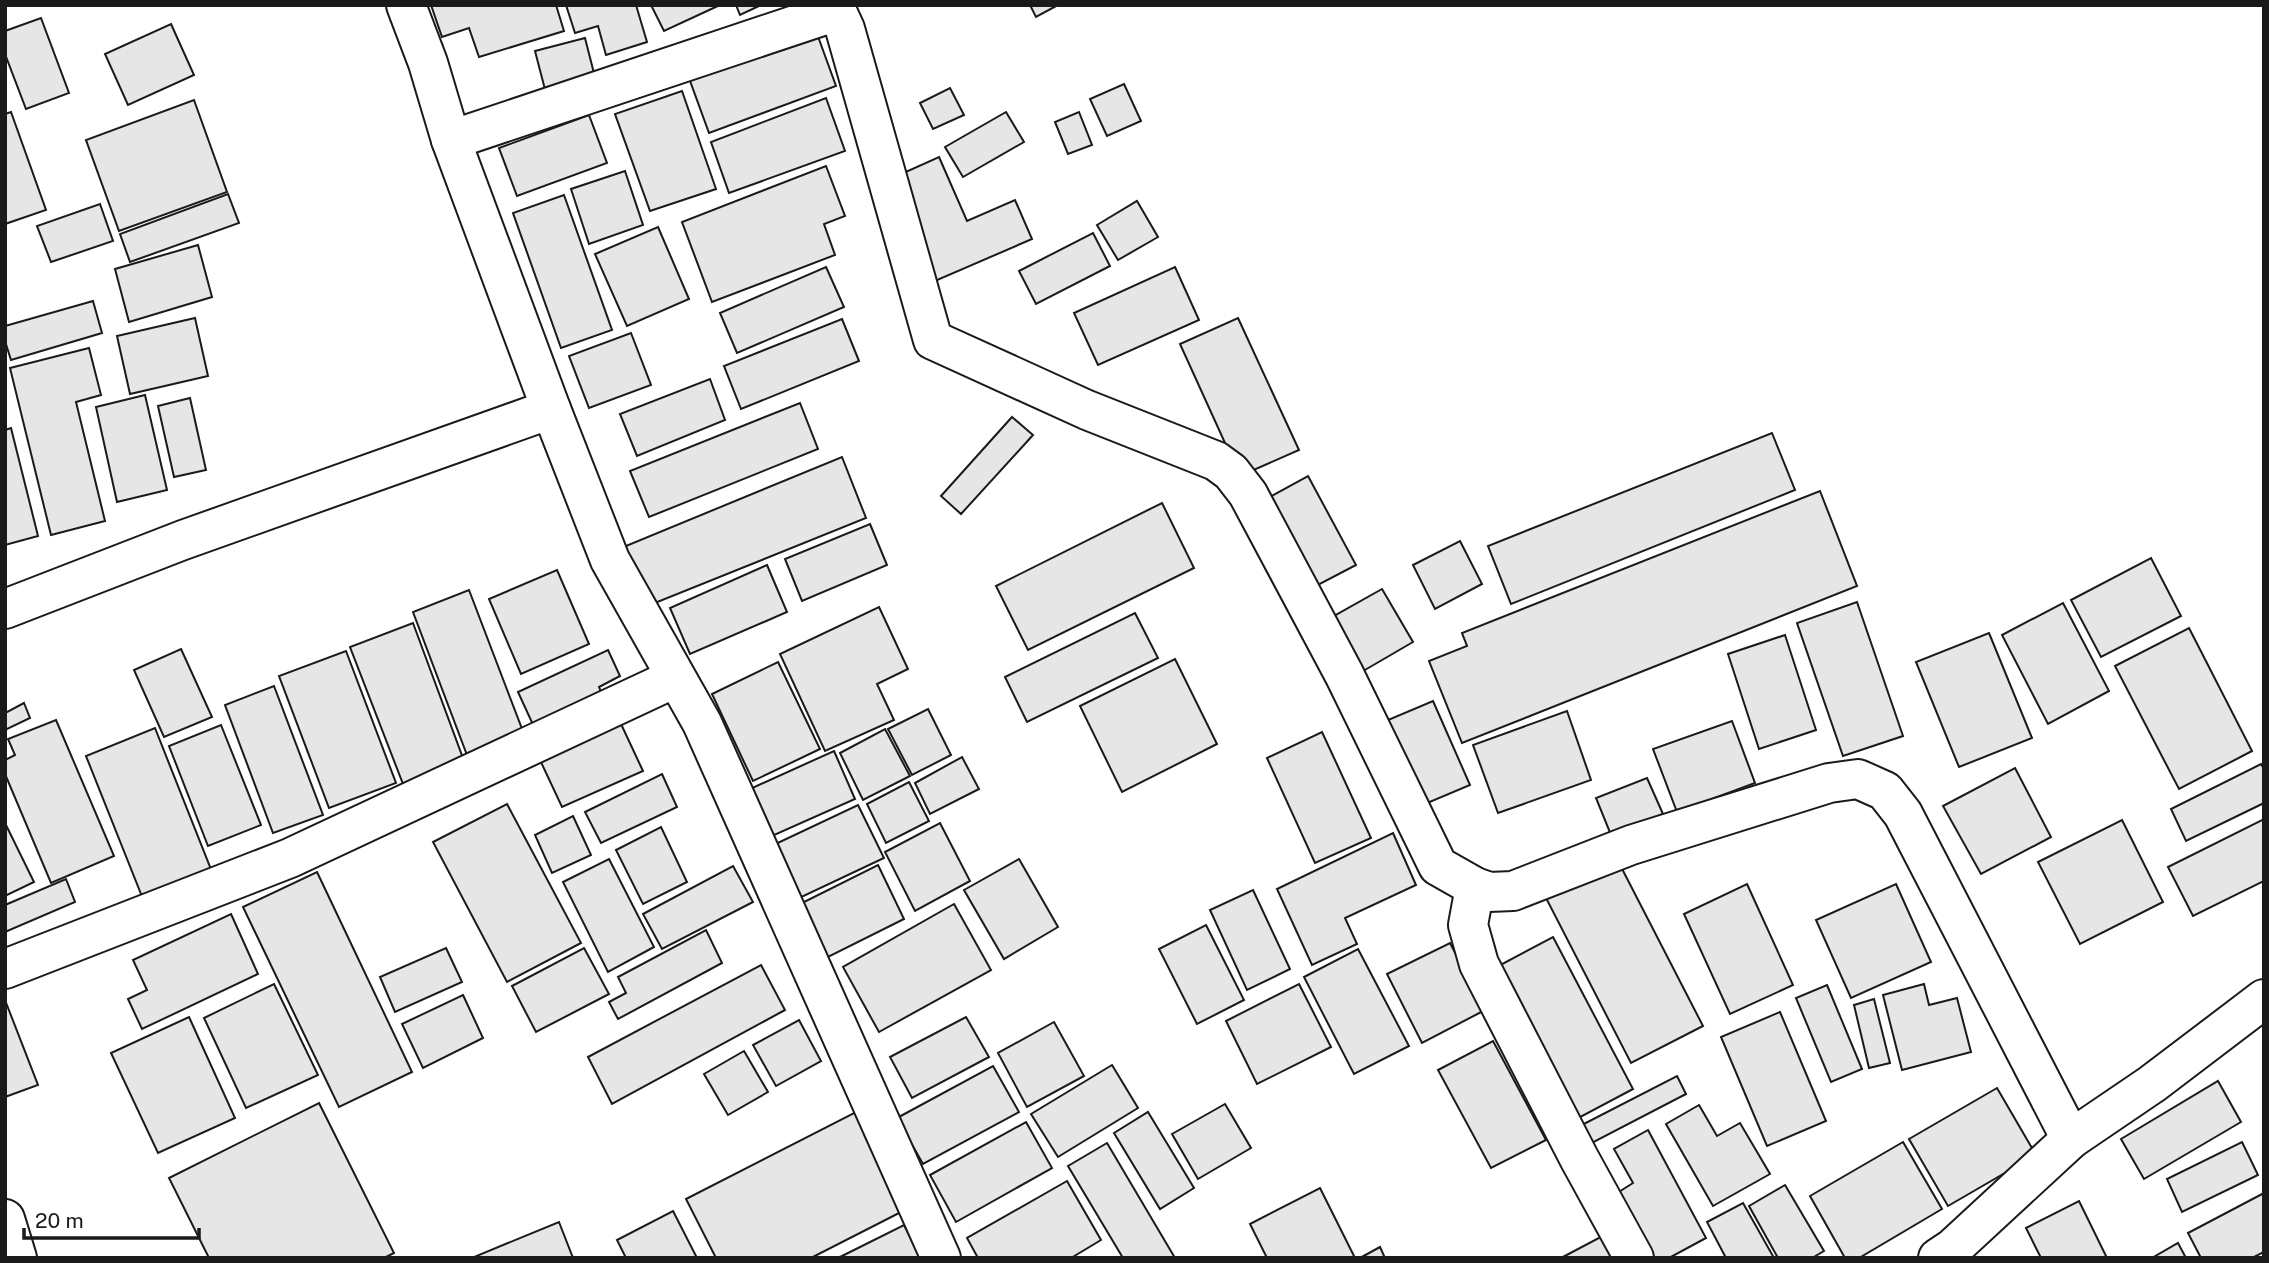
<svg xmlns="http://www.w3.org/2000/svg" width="2269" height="1263" font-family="'Public Sans',sans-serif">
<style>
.building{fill:#e6e6e6;stroke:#1a1a1a;stroke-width:2}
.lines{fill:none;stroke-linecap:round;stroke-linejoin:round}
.street-casing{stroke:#1a1a1a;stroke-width:42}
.street{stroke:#fff;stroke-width:38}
</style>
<rect width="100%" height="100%" fill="#fff"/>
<g class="building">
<polygon points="431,5 556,5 564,31 479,57 469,28 442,37"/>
<polygon points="566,5 636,5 647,42 606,55 598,26 575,33"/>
<polygon points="651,5 720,5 664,31"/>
<polygon points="736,5 761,5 740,15"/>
<polygon points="1030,5 1058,5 1036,17"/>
<polygon points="41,18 69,93 26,109 5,54 5,31"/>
<polygon points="171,24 194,75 128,105 105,54"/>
<polygon points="816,31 836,86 709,133 689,78"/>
<polygon points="585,38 598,89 548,101 535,51"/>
<polygon points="1124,84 1141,121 1107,136 1090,99"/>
<polygon points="950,88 964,115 933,129 920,103"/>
<polygon points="682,91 716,189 650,211 615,114"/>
<polygon points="826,98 845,151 729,193 711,142"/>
<polygon points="194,100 227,192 119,231 86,140"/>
<polygon points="11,112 46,210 5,224 5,114"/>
<polygon points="1006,112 1024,142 963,177 945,147"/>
<polygon points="1079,112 1092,145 1068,154 1055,122"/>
<polygon points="589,115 607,163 517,196 499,148"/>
<polygon points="939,157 967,221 1015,200 1032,239 935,281 890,179"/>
<polygon points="826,166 845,216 824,224 835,255 712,302 682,222"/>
<polygon points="625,171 643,225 589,244 571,189"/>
<polygon points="228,194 239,223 130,262 120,234"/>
<polygon points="564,195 612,330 561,348 513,213"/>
<polygon points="1137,201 1158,237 1118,260 1097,225"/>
<polygon points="100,204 113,241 51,262 37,226"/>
<polygon points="658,227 689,299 627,326 595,254"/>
<polygon points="1093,233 1110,266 1036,304 1019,271"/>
<polygon points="198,245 212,297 129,322 115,269"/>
<polygon points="826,267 844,307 737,353 720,313"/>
<polygon points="1175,267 1199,320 1098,365 1074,313"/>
<polygon points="93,301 102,333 11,360 5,341 5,326"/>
<polygon points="195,318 208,376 130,394 117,336"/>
<polygon points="1238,318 1299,450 1240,476 1180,344"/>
<polygon points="842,319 859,361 741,409 724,366"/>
<polygon points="631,333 651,385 589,408 569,356"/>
<polygon points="89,348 101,395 76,402 105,521 51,535 10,368"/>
<polygon points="710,379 725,420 637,456 620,414"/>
<polygon points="145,395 167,490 117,502 96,407"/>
<polygon points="190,398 206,470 174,477 158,406"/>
<polygon points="800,403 818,449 649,517 630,471"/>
<polygon points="1012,417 1033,435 961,514 941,496"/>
<polygon points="11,428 38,536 5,545 5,430"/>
<polygon points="1772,433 1795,490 1511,604 1488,546"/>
<polygon points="842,457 866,518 645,607 621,548"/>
<polygon points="1308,476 1356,565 1316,586 1268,498"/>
<polygon points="1820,491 1857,586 1462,743 1429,661 1467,646 1462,633"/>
<polygon points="1162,503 1194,568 1028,650 996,586"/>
<polygon points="870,524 887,565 802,601 785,559"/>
<polygon points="1460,541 1482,584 1435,609 1413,565"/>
<polygon points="2151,558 2181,616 2101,657 2071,600"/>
<polygon points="767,565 787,612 690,654 670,608"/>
<polygon points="557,570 589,644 521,674 489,599"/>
<polygon points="1382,589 1413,642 1358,674 1327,620"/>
<polygon points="469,590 527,742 470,763 413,612"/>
<polygon points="1857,602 1903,736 1843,756 1797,623"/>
<polygon points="2063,603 2109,691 2048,724 2002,635"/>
<polygon points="879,607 908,669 877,684 894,720 825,751 780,654"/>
<polygon points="1135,613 1158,658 1027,722 1005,677"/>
<polygon points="413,623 464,761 403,784 350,647"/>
<polygon points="2189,628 2252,751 2179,789 2115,666"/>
<polygon points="1989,633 2032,738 1959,767 1916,662"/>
<polygon points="1785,635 1816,730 1759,749 1728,654"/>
<polygon points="181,649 212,717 164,737 134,670"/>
<polygon points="608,650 620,676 599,687 608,709 540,740 518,692"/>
<polygon points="346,651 396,783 329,808 279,676"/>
<polygon points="1175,659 1217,744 1122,792 1080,706"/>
<polygon points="778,662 820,749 753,781 712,694"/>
<polygon points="274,686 323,815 273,833 225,705"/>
<polygon points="1433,701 1470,785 1425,804 1388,720"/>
<polygon points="24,703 30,718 5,730 5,713"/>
<polygon points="928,709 951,755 912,775 888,729"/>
<polygon points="1567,711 1591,780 1498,813 1473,745"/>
<polygon points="56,720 114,856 51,883 5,774 5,760 15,755 8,739"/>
<polygon points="1732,721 1755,783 1677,812 1653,749"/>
<polygon points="621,724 643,771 562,807 540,760"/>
<polygon points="221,725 261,825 208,846 169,746"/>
<polygon points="155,728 212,872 143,899 86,756"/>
<polygon points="885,729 910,776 863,800 840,753"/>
<polygon points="1322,732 1371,838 1315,863 1267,758"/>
<polygon points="834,751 855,799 772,836 750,789"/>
<polygon points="962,757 979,789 930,814 915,783"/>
<polygon points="2261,764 2264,769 2264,803 2186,841 2171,809"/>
<polygon points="2015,768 2051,837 1981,874 1943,806"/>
<polygon points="662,774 677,807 601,843 585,812"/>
<polygon points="1647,778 1663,814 1611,835 1596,798"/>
<polygon points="909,782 929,821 886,843 867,804"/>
<polygon points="507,804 581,943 507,982 433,842"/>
<polygon points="858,805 884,858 793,901 767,848"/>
<polygon points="573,816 591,855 552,873 535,835"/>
<polygon points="2264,819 2264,881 2193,916 2168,867"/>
<polygon points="2122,820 2163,902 2080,944 2038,862"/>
<polygon points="5,823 34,882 5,896"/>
<polygon points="940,823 970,881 915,911 885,852"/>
<polygon points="661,827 687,882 643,904 616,850"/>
<polygon points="1393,833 1416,885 1345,918 1357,944 1312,965 1277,889"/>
<polygon points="609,859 654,947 608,972 563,882"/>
<polygon points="1019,859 1058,927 1004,959 964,890"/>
<polygon points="1618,861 1703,1026 1631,1063 1546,898"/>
<polygon points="878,865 904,919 820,961 794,907"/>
<polygon points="733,866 753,902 662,949 643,914"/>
<polygon points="317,872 412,1072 339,1107 243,907"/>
<polygon points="66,879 75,902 5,932 5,905"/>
<polygon points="1747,884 1793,985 1730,1014 1684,914"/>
<polygon points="1896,884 1931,962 1851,998 1816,920"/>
<polygon points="1253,890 1290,969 1247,990 1210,910"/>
<polygon points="954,904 991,970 879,1032 843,967"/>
<polygon points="231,914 258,974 142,1029 128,999 147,990 133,960"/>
<polygon points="1206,925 1244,1000 1197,1024 1159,949"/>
<polygon points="706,930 722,963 618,1019 609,1002 626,993 618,977"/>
<polygon points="1553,937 1633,1089 1571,1122 1491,970"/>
<polygon points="1450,943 1485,1010 1422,1043 1387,974"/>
<polygon points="446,948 462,982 395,1012 380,977"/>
<polygon points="584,948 609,994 536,1032 512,986"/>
<polygon points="1358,949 1409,1046 1354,1074 1304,977"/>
<polygon points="761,965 785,1010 612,1104 588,1057"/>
<polygon points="274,984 318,1075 246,1108 204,1018"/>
<polygon points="1299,984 1331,1047 1257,1084 1226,1021"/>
<polygon points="1924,984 1929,1005 1957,998 1971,1052 1902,1070 1883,995"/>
<polygon points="1827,985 1862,1069 1831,1082 1796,998"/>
<polygon points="463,995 483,1038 423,1068 402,1024"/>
<polygon points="1874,999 1890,1063 1869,1068 1854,1005"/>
<polygon points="5,1000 38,1085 5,1097"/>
<polygon points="1780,1012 1826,1121 1767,1146 1721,1037"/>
<polygon points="189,1017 235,1118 158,1153 111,1053"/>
<polygon points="966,1017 989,1057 912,1098 890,1057"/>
<polygon points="799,1020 821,1061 776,1086 753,1045"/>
<polygon points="1054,1022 1084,1076 1027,1107 998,1053"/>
<polygon points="1493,1041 1546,1140 1491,1168 1438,1070"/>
<polygon points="744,1051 768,1092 728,1115 704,1074"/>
<polygon points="1112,1065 1138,1108 1058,1157 1031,1114"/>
<polygon points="993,1066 1019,1112 923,1164 897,1118"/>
<polygon points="1677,1076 1686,1094 1586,1146 1576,1128"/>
<polygon points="2218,1081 2241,1122 2144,1179 2121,1139"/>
<polygon points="1997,1088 2036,1155 1948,1206 1909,1139"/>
<polygon points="319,1103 394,1253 384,1258 209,1258 169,1178"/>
<polygon points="1225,1104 1251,1148 1198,1179 1172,1134"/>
<polygon points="1699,1105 1717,1136 1740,1123 1770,1174 1713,1206 1666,1124"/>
<polygon points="856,1112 905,1210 811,1258 716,1258 686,1199"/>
<polygon points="1148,1112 1194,1188 1160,1209 1114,1133"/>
<polygon points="1026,1122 1052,1168 956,1222 930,1175"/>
<polygon points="1648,1130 1706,1238 1669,1258 1648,1258 1614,1195 1633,1183 1614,1149"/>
<polygon points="1903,1142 1942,1209 1859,1258 1845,1258 1810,1196"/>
<polygon points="2242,1142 2258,1175 2182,1212 2167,1179"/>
<polygon points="1107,1143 1175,1258 1123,1258 1068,1166"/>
<polygon points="1067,1181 1101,1240 1071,1258 978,1258 967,1238"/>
<polygon points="1785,1185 1824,1251 1812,1258 1778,1258 1749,1206"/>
<polygon points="1320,1188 1355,1258 1267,1258 1250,1224"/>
<polygon points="2264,1193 2264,1252 2252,1258 2201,1258 2188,1233"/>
<polygon points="2079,1201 2107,1258 2041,1258 2026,1228"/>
<polygon points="1743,1203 1774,1258 1726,1258 1707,1222"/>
<polygon points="673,1211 697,1258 626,1258 617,1240"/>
<polygon points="559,1222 573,1258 475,1258 474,1257"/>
<polygon points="904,1225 921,1258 838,1258"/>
<polygon points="1610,1232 1623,1258 1561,1258"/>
<polygon points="2178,1243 2186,1258 2152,1258"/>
<polygon points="1380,1247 1385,1258 1360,1258"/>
</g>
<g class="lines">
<defs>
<g id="street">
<polyline points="406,5 428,63 451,140 551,409 610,560 702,723 941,1258"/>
<polyline points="834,5 845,29 933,340 1087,410 1216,461 1231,472 1248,494 1344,674 1438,866 1475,887 1489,892 1513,891 1631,845 1829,783 1858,779 1885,791 1903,814 2071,1139"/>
<polyline points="451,140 837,11"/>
<polyline points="5,609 183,540 551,409"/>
<polyline points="1475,887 1468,925 1479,964 1579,1158 1634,1258"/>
<polyline points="5,969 290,858 675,678"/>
<polyline points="5,1219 17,1258"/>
<polyline points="1938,1258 1953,1248 2071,1139 2152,1084 2264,999"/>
</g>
</defs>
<use href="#street" class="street-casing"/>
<use href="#street" class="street"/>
</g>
<rect width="2269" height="1263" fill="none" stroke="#1a1a1a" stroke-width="14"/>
<path d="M24 1228v10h175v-10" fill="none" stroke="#1a1a1a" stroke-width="3.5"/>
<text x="35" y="1228" font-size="21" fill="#1a1a1a" stroke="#ffffff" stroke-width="5" paint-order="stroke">20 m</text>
</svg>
